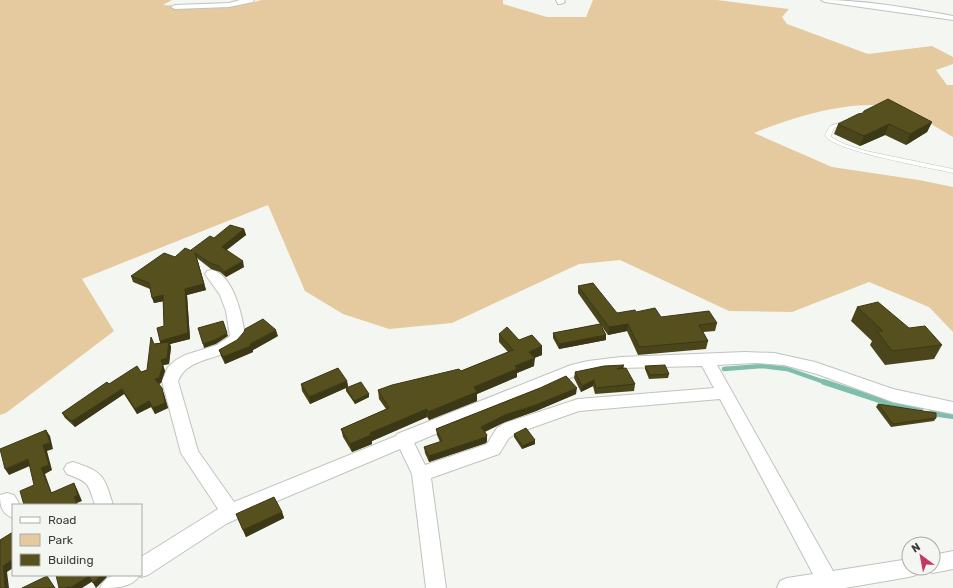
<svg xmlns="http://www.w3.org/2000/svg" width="953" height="588" font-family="Rubik,sans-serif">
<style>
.green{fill:#e6ca9f}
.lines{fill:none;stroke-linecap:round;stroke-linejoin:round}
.stream-far1{stroke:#7ebead;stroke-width:4.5}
.stream{stroke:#7ebead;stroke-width:6}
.lane-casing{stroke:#c1c3be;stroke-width:1}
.street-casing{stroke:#c1c3be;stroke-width:2}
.lane{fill:#fff;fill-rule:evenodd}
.street{fill:#fff;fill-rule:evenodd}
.wall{fill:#4a451a}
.shaded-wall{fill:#3c3815}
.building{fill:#56501e;stroke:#3c3815}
</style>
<rect width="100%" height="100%" fill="#f4f6f1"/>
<path class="green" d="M0,0H172L163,5C199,8 226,12 261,0H503V4L547,17H586L593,0H717L789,9L782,17L787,24L868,54L932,46L953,57V64L936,70L947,85H953V137C932,125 910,109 886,106C846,101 791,118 754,133L832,167L919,180L953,187V332L929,307L869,282L792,312L729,311L620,260L579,264L452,323L389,329L343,314L305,291L268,205L82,279L114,331L6,413L0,415Z"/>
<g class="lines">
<polyline class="stream-far1" points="724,369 762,366 787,369 827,383"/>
<g class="stream">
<polyline points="824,382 891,404 920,410"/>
<polyline points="931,413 953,416"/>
</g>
<defs>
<path id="lane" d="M845,121L847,122V124L834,128L831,135V137L844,144L866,151L953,169V173C933,168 831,151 825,135L830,126Z"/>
<g id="street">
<polygon points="240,0 254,0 253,2 229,7 175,9 171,7 175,5 229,3"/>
<polygon points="556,0 564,0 565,2 561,4 558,4"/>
<path d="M821,0C865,0 910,8 953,16V20L825,2Z"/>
<path d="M212,270C234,275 243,318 245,337C230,363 189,353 178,381L198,451L234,502L396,436L397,434L571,365L588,361L621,357L745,352L774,353L815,362L893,389L953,402V414L893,402L817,374L784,365L755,363L717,365L833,571L909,559V568H919L916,575L909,577L845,588H777L780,581L787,578L813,574L720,399L579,411L517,433L509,438L499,454L431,478L446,588H426L412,474L400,449L256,510L226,524L148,575L141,577L139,576C132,588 114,588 100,588C107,571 125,575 141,575V557L218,509L181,453L162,381L168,367L176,360L185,355L217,345L230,336L226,311L220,295L205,274L207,271ZM702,366L714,388L578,399L505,423L497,428L487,444L425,465L414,443L575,376L621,368Z"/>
<path d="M73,462C103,472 104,475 113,505H95C88,483 89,482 67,474L64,469L67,464Z"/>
<path d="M7,493L14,495L20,505H13V518C2,514 0,506 0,495Z"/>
<polygon points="953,551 953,569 933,573 926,570 925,568 933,568 933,555"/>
</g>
</defs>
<use href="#lane" class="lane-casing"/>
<use href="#street" class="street-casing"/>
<use href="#lane" class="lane"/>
<use href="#street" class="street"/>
</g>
<g class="wall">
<polygon points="932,122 927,132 906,145 885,135 860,146 834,134 838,124"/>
<polygon points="244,229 246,235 226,250 244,267 226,277 220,272 211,269 197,258 206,290 187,295 190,339 170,344 171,347 169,364 163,365 165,371 161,383 159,384 164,394 168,408 155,414 151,407 137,414 124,394 75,427 65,418 62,413 109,384 141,372 147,370 154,344 160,343 160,341 164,326 163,301 154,303 150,289 133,282 131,276 192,250 214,238"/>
<polygon points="578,286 617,313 636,312 661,317 717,323 715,331 703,332 708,341 706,349 638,355 627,331 608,335 600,324 606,335 606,340 559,349 553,338 553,333 600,324 578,293"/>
<polygon points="857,307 909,328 942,345 934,359 885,365 870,345 872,341 851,321"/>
<polygon points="499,334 519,340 542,346 542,355 534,358 534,366 517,373 517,377 477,394 477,401 429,420 427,417 372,441 372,444 352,452 343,437 341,429 386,409 379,399 378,390 461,371 508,352 499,342"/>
<polygon points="278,336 253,350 253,352 225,364 221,356 219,350"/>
<polygon points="645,366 669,374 668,378 649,379 645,369"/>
<polygon points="623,368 635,384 634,391 595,394 593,386 581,392 574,378 575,372"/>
<polygon points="347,381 348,387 310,404 302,391 301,384"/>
<polygon points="346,388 369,394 369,397 355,404 346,391"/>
<polygon points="540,388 576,394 536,411 505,422 485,432 487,435 487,441 486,443 429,462 425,453 424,447 440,442 437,435 436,429"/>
<polygon points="878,404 936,418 934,421 891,427 876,407"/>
<polygon points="514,434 535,444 522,449 514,437"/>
<polygon points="282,512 284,518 246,537 236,514"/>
</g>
<g class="shaded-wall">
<polygon points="932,122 927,132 906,145 910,134"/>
<polygon points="889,124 885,135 860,146 864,136"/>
<polygon points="244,229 246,235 223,253 222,247"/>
<polygon points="195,253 206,290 187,295 190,339 170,344 171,347 169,364 163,365 165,371 161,383 158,384 155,379 161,360 162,347 160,341 185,289"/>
<polygon points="243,261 244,267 226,277 224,272"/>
<polygon points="163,295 165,301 154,303 152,298"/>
<polygon points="628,324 627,331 608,335 609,327"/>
<polygon points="276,330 278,336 253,350 253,352 225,364 223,357 250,344"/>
<polygon points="227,333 228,336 216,344 204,348 203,344"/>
<polygon points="606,335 606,340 559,349 559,344"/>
<polygon points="542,346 542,355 529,360 529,352"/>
<polygon points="535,358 534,366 517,373 517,377 477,394 477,401 429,420 428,412 515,366"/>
<polygon points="624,365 623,371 617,369"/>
<polygon points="594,380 593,386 581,392 582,386"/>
<polygon points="347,381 348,387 310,404 309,397"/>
<polygon points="162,388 168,408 155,414 153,408"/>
<polygon points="577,388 576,394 536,411 505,422 481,433 481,427 505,415"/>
<polygon points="122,389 124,394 75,427 72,421"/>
<polygon points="369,394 369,397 355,404 354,401"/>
<polygon points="149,401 151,407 137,414 135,409"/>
<polygon points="427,409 427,417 372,441 372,444 352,452 350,444 370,433"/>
<polygon points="46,430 50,436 53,449 47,451 52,470 45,474 54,499 51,493 41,468 43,445"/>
<polygon points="487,435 487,441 486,443 429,462 429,456"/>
<polygon points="535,440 535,444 522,449 523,446"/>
<polygon points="28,459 32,465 9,475 5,469"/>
<polygon points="74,483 77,489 82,501 77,503 78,505 77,505 74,497"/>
<polygon points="282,512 284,518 246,537 243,530"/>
<polygon points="13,559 13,568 7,572 9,588 5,588 3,566"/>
<polygon points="100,575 106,575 107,577 96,588 93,583"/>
<polygon points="89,576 93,581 82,588 65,588"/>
</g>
<g class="building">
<polygon points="888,99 932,122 910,134 889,124 864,136 838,124 858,114 863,113 864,111"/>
<polygon points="230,225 244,229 222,247 243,261 224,272 219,266 210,263 195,253 204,284 185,289 188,333 160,341 157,328 164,326 163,295 152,298 149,283 131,276 164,253 175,257 185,248 192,251 191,250 210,236 214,238"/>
<polygon points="593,283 617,313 635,310 636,312 655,308 661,317 709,311 717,323 699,325 708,341 639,347 628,324 609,327 578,286"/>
<polygon points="878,302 909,328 925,326 942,345 892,351 877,331 883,331 857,307"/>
<polygon points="263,319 276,330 250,344 251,346 223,357 219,350 237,340 244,332 245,329"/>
<polygon points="223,321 227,333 215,340 203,344 198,328"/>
<polygon points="600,324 606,335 559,344 553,333"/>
<polygon points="507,327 519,340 532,335 542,346 529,352 535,358 515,366 517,369 474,387 477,392 428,412 427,409 370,433 371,435 350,444 341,429 389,408 378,390 392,385 459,369 461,371 513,350 499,334"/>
<polygon points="151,337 154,344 169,342 167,358 161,360 163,365 159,378 155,379 162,388 165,403 153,408 149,401 135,409 122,389 72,421 62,413 107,382 109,384 137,366 141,372 147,370"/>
<polygon points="624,365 617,369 626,368 635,384 596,388 594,380 582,386 575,372 604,366"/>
<polygon points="665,365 669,374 650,375 645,366"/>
<polygon points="338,368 347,381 309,397 301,384"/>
<polygon points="566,376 577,388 536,405 505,415 481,427 487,435 486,437 429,456 424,447 442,441 436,429 540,388"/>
<polygon points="361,382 369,394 354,401 346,388"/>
<polygon points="878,404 936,413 936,418 893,424"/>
<polygon points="526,428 535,440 523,446 514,434"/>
<polygon points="46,430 50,443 43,445 49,465 41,468 51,493 74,483 78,495 74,497 77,505 24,505 20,491 34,485 28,459 5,469 0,449"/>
<polygon points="274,497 282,512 243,530 236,514"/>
<polygon points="13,532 13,559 3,566 5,588 0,588 0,540"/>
<polygon points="56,575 100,575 93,583 89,576 70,588 69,586 65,588 59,588"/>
<polygon points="47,576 55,588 22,588"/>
</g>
<rect x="12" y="504" width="130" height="72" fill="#f4f6f1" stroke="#aaaca8"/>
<rect x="20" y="517" width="20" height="6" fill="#ffffff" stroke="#aaaca8"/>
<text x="48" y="524" font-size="12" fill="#3c3d3b">Road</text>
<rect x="20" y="534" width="20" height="12" fill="#e6ca9f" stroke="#aaaca8"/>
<text x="48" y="544" font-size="12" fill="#3c3d3b">Park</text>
<rect x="20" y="554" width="20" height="12" fill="#56501e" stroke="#aaaca8"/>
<text x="48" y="564" font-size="12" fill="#3c3d3b">Building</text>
<g transform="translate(921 556) rotate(328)"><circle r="19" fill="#f4f6f1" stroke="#aaaca8"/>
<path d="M0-3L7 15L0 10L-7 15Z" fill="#c43664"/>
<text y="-6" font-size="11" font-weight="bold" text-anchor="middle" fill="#3c3d3b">N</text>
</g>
</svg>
